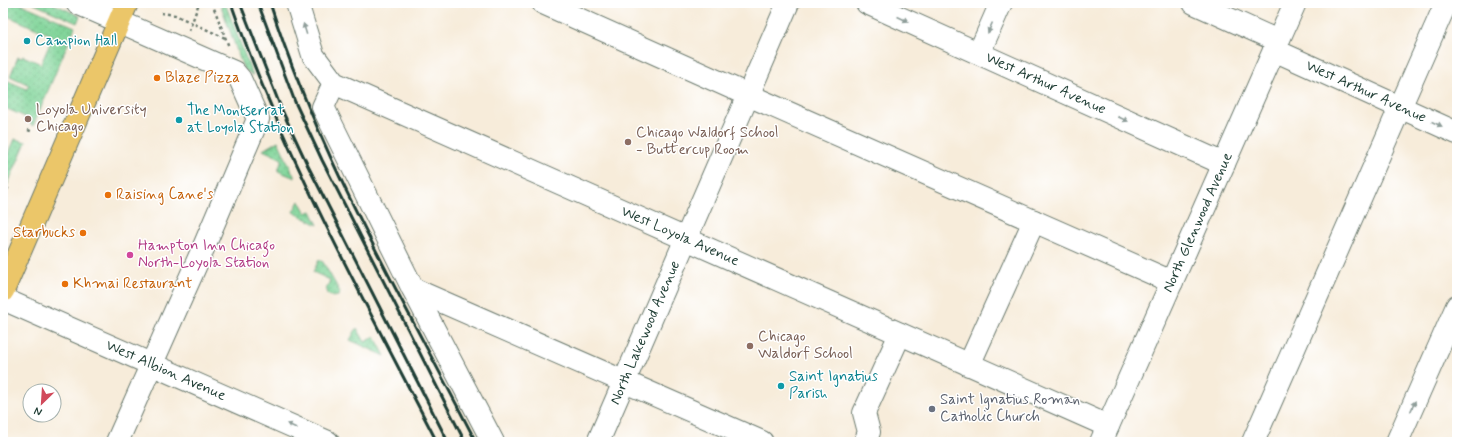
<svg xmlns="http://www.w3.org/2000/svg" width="1460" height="445" font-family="Mynerve,sans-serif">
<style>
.grass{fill:url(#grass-dots);stroke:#4f8866}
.garden{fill:url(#garden-furrows);stroke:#4f8866}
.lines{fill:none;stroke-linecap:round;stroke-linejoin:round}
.minor-casing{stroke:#6b7a6e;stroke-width:24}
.major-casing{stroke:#6b7a6e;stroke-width:24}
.path{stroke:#6b7a6e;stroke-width:2.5;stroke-dasharray:3 3;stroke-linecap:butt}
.minor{stroke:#fff;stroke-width:22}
.major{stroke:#ebc669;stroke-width:22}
.rail{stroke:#1f3d34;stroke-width:3}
.oneway{fill:#8f9e9a}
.culture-dot{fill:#0f9aa8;stroke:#fff;stroke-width:1.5}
.food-dot{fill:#e8710a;stroke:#fff;stroke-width:1.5}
.education-dot{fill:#8d6e63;stroke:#fff;stroke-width:1.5}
.hotel-dot{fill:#d1479c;stroke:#fff;stroke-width:1.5}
.worship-dot{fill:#6b7280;stroke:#fff;stroke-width:1.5}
.labels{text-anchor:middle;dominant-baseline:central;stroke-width:3;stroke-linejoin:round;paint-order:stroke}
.culture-label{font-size:15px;fill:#0d838f;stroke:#fff;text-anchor:start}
.food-label{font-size:15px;fill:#c56008;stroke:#fff;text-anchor:start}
.street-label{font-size:15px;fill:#1f3d34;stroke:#fff}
.education-label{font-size:15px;fill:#785e54;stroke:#fff;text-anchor:start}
.hotel-label{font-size:15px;fill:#b23c85;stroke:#fff;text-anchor:start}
.worship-label{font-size:15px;fill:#5b616d;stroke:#fff;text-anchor:start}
</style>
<defs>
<pattern id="grass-dots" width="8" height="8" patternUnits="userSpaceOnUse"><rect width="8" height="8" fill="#7fd498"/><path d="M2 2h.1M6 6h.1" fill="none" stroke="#67ad7d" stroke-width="1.8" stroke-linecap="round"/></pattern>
<pattern id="garden-furrows" width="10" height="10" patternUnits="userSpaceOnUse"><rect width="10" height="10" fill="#7fd498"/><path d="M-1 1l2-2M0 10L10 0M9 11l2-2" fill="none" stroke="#67ad7d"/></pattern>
</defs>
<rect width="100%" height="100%" fill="#fff"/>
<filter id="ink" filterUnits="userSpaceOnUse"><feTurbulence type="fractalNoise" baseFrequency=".025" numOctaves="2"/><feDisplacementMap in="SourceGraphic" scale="8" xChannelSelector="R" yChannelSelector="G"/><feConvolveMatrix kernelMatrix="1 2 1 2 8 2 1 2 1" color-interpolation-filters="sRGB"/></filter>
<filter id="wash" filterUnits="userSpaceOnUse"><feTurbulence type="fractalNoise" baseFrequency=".012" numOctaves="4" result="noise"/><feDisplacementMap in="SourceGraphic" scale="16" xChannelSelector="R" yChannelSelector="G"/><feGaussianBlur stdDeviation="0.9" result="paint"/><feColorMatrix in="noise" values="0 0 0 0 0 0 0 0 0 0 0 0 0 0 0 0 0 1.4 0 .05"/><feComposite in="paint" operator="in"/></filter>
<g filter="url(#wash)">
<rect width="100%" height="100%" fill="#f7ecda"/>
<g class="grass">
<polygon points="3,3 19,3 75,27 33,126 30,124 32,120 3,107 3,92 8,81 27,89 29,85 10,76 18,57 22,58 23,56 41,64 53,36 3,14"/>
<polygon points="32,3 52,3 80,16 77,23"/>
<polygon points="15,139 26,142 7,186 3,185 3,153 8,155"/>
<polygon points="278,141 295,178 278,171 282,159 263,150"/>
<polygon points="299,201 306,213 311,211 318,225 293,212"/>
<polygon points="319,260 323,262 340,292 338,296 333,297 327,294 326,290 330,280 313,272"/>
<polygon points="357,328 365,342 375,337 385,356 350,340"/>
</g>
<polygon class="garden" points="220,3 225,3 253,76 243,68"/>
</g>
<g filter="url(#ink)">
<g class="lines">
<defs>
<g id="minor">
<polyline points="77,3 234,72 240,79 258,119 202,251 117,442"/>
<path id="s1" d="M297,3L313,55L334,83L1108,426"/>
<polyline points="543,3 748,95 1172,282"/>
<path id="s2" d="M867,3L1224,164"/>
<polyline points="1194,3 1278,41"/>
<path id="s3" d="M1274,50L1457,133"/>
<polyline points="979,53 1001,3"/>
<polyline points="334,83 323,107 413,289 493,442"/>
<polyline points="413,289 762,442"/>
<path id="s4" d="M3,299L328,442"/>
<polyline points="969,365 1034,221"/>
<path id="s5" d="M598,442L788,3"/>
<polyline points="865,442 869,432 864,413 900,334"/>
<path id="s6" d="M1101,442L1295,3"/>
<polyline points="1253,442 1446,3"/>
<polyline points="1397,442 1457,306"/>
</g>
<polyline id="major" points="3,291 127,3"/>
</defs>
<use href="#minor" class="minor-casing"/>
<use href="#major" class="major-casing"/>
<g class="path">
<polyline points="212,3 229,47"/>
<polyline points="161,13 175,15 225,38"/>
<polyline points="189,31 199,3"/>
<polyline points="28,130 33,132"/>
<polyline points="3,186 9,189"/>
</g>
<use href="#minor" class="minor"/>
<use href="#major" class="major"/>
<g class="rail">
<path d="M231,3C284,156 363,298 437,442"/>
<polyline points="240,3 281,108 308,166 448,442"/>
<polyline points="258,3 295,102 322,160 465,442"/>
<path d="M270,3C319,157 402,298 476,442"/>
</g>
</g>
<defs><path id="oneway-solid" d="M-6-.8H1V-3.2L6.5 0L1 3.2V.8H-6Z"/></defs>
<g class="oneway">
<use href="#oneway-solid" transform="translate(903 19) rotate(24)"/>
<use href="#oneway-solid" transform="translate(990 28) rotate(114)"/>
<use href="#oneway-solid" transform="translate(305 29) rotate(-107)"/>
<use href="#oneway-solid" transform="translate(1123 119) rotate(24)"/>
<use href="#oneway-solid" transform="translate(1437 124) rotate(25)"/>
<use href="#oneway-solid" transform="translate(1413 406) rotate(-66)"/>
<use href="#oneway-solid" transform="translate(292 426) rotate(-156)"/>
</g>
</g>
<g class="culture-dot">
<circle cx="27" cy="41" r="4"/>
<circle cx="179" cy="120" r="4"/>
<circle cx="781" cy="386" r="4"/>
</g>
<g class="food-dot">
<circle cx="157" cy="78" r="4"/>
<circle cx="108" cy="195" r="4"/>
<circle cx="83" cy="233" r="4"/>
<circle cx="65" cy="284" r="4"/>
</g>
<g class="education-dot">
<circle cx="28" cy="119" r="4"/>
<circle cx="628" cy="142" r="4"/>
<circle cx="750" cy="346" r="4"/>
</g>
<circle class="hotel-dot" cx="130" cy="255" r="4"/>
<circle class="worship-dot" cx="932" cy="409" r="4"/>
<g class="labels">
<g class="culture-label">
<text x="35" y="41">Campion Hall</text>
<text x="187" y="111">The Montserrat<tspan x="187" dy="17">at Loyola Station</tspan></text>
<text x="789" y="377">Saint Ignatius<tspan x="789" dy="17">Parish</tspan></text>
</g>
<g class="food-label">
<text x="165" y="78">Blaze Pizza</text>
<text x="116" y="195">Raising Cane's</text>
<text x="75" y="233" text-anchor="end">Starbucks</text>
<text x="73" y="284">Khmai Restaurant</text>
</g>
<g class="street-label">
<text stroke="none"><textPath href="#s2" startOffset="196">West Arthur Avenue</textPath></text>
<text stroke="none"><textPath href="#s3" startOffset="101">West Arthur Avenue</textPath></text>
<text stroke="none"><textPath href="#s6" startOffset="240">North Glenwood Avenue</textPath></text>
<text stroke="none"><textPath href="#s1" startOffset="468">West Loyola Avenue</textPath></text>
<text stroke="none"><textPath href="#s5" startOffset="119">North Lakewood Avenue</textPath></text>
<text stroke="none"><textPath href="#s4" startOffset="178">West Albion Avenue</textPath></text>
</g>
<g class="education-label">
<text x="36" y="110">Loyola University<tspan x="36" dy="17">Chicago</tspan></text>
<text x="636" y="133">Chicago Waldorf School<tspan x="636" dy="17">- Buttercup Room</tspan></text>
<text x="758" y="337">Chicago<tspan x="758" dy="17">Waldorf School</tspan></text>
</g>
<g class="hotel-label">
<text x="138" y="246">Hampton Inn Chicago<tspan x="138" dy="17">North-Loyola Station</tspan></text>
</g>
<g class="worship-label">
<text x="940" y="400">Saint Ignatius Roman<tspan x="940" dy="17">Catholic Church</tspan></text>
</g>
</g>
<rect width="1460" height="445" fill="none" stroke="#fff" stroke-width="16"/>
<g transform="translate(42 403) rotate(205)"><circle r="19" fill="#ffffff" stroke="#a5b1ae"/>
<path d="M0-3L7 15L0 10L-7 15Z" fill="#d1495b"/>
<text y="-6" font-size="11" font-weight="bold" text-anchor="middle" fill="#1f3d34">N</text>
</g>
</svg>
